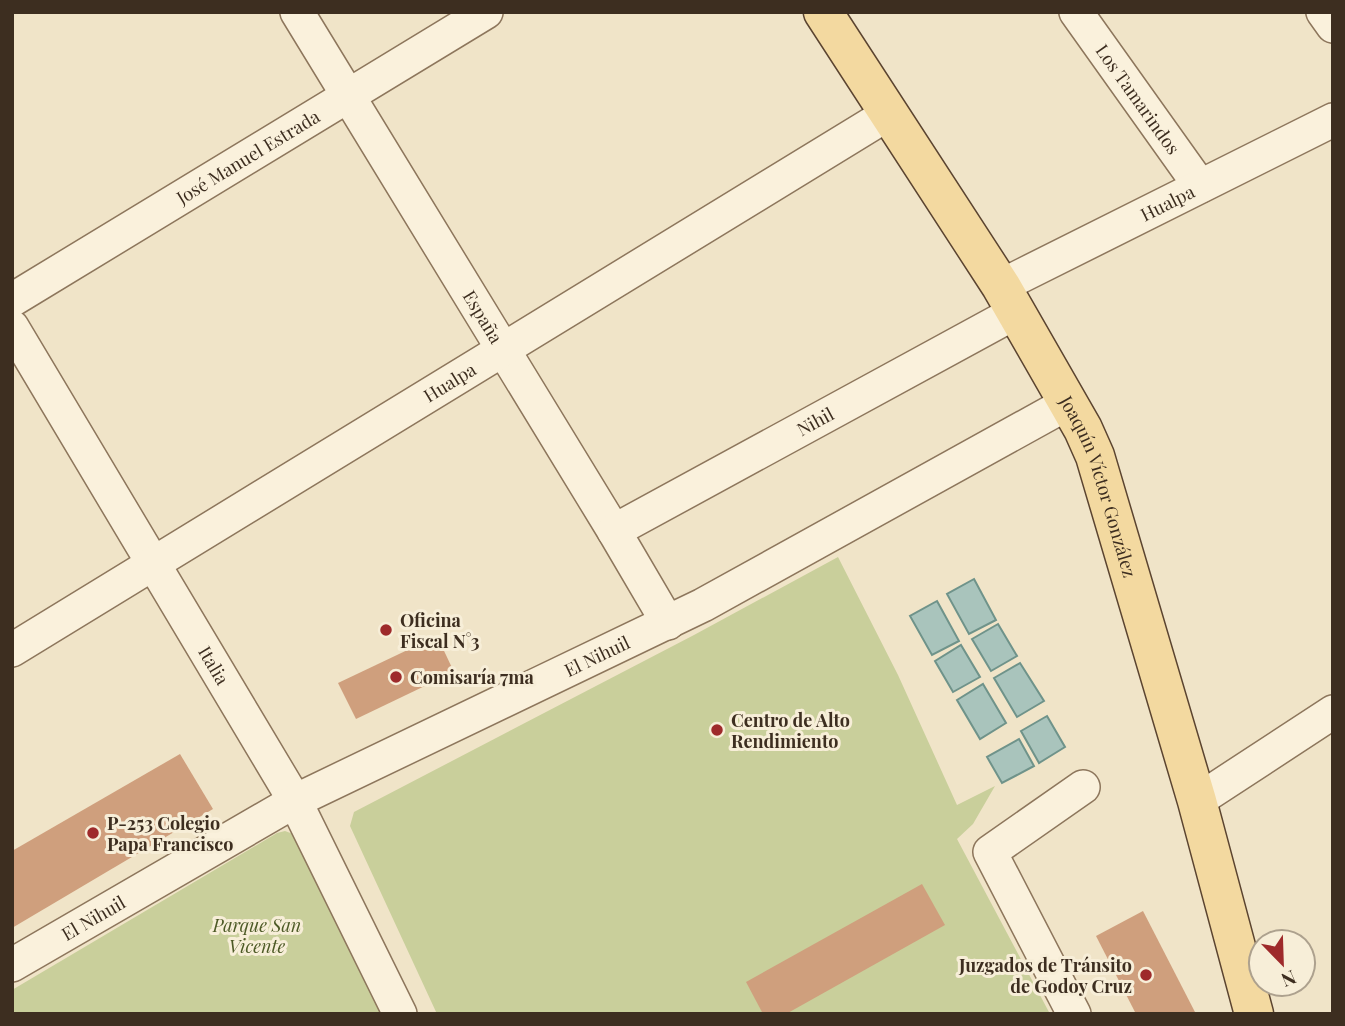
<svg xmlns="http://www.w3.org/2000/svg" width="1345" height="1026" font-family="'Playfair Display',serif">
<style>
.green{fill:#c9cf9b}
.water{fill:#a9c4bc;stroke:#6f938a;stroke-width:2}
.building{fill:#cf9f7d}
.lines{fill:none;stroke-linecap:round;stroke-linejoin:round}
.minor-casing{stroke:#8d765c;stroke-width:36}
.major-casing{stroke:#5b4430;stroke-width:41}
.minor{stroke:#faf1dc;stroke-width:33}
.major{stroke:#f3d9a0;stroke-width:38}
.poi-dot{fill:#9e2a2b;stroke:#f7eed8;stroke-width:2.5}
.labels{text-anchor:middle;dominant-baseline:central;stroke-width:6;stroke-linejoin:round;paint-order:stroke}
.street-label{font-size:18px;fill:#3d2e20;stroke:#f7eed8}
.poi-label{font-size:18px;font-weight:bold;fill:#3d2e20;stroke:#f7eed8;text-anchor:start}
.park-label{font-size:18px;font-style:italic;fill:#4d5a26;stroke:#f7eed8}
</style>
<rect width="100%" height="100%" fill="#f0e4c8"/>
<g class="green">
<polygon points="838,557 898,675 957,805 995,786 973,824 957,839 1050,1014 437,1014 350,826 354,812 694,635"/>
<polygon points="285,831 293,834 297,840 383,1014 12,1014 12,990 277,833"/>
</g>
<g class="water">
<polygon points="974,579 996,620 969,634 947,594"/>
<polygon points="937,601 959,641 932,655 910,616"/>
<polygon points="998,624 1017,656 991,671 972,639"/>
<polygon points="961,645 980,677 953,692 935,661"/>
<polygon points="1020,663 1044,701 1017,717 994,678"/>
<polygon points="983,684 1006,723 980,739 957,700"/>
<polygon points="1047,716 1065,747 1039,763 1021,731"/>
<polygon points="1019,739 1034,766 1002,783 987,757"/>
</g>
<g class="building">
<polygon points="437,636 454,672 356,719 338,683"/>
<polygon points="180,754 213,809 12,928 12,851"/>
<polygon points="922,884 945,925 786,1014 763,1014 746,982"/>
<polygon points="1143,911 1196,1014 1136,1014 1096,936"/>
</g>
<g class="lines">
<defs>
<g id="minor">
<path id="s1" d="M297,12L614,531L668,623"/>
<path id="s2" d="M1076,12L1200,186"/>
<polyline points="1323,12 1333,26"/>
<path id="s3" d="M1001,286L1333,120"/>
<path id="s4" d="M12,300L486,12"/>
<path id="s5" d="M12,327L295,801L400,1014"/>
<path id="s6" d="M614,531L1016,312"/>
<path id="s7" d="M12,650L888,114"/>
<polyline points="1197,801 1333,712"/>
<path id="s8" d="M12,965L295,801L703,605L1068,403"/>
<polyline points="1074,1014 990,852 1083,787"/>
</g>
<g id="major">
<path id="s9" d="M823,12L1001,286L1083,429L1095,456L1197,801L1254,1014"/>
</g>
</defs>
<use href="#minor" class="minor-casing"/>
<use href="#major" class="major-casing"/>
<use href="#minor" class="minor"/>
<use href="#major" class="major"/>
</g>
<g class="poi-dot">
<circle cx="386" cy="630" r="7"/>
<circle cx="396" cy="677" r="7"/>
<circle cx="717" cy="730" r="7"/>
<circle cx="93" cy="833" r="7"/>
<circle cx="1146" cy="975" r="7"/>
</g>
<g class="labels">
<g class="street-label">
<text stroke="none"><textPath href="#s2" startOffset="107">Los Tamarindos</textPath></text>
<text stroke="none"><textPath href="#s4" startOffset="276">José Manuel Estrada</textPath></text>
<text stroke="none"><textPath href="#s3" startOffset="186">Hualpa</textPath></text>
<text stroke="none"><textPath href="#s1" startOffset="357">España</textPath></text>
<text stroke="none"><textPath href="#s7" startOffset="513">Hualpa</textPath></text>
<text stroke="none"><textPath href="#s6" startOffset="229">Nihil</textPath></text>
<text stroke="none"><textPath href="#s9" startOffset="551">Joaquín Víctor González</textPath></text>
<text stroke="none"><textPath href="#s8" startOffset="662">El Nihuil</textPath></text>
<text stroke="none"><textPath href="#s5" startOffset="394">Italia</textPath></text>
<text stroke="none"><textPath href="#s8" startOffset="94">El Nihuil</textPath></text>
</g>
<g class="poi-label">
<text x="400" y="620">Oficina<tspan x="400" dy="21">Fiscal N°3</tspan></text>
<text x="410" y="677">Comisaría 7ma</text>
<text x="731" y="720">Centro de Alto<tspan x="731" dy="21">Rendimiento</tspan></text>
<text x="107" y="823">P-253 Colegio<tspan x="107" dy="21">Papa Francisco</tspan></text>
<text x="1132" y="965" text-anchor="end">Juzgados de Tránsito<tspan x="1132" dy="21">de Godoy Cruz</tspan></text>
</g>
<g class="park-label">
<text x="257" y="925">Parque San<tspan x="257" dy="21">Vicente</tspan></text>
</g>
</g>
<rect width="1345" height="1026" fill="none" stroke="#3d2e20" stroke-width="28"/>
<g transform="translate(1282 963) rotate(157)"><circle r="33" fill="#f7eed8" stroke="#ada18e" stroke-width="2"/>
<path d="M0-5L12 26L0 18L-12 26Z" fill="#9e2a2b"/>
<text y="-10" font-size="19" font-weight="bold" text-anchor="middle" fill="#3d2e20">N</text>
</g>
</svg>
